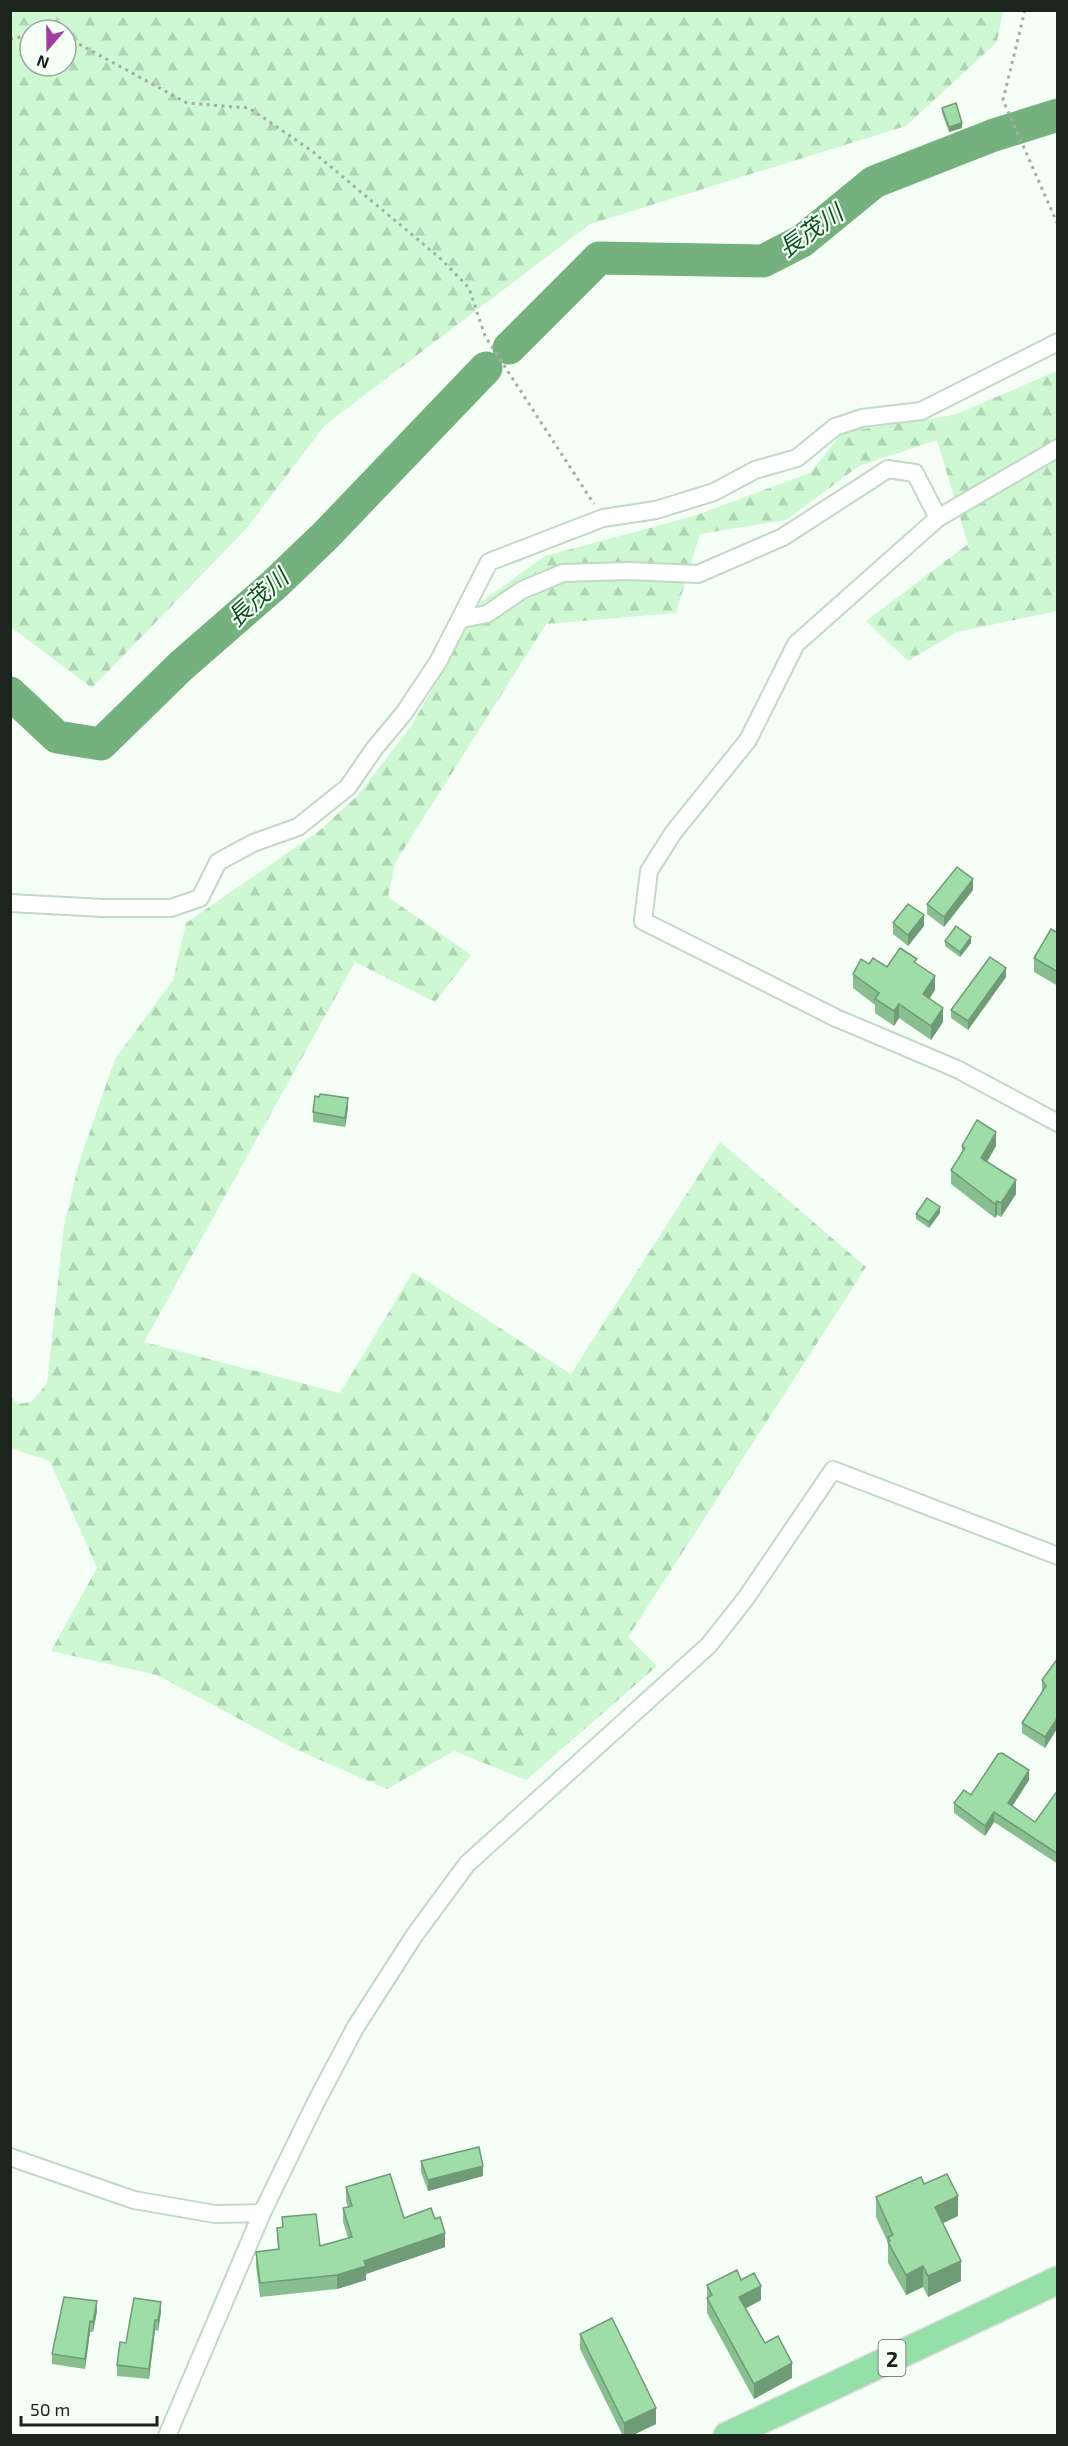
<svg xmlns="http://www.w3.org/2000/svg" width="1068" height="2446" font-family="'Exo 2','Noto Sans JP',sans-serif">
<style>
.forest{fill:url(#forest-firs);fill-rule:evenodd}
.lines{fill:none;stroke-linecap:round;stroke-linejoin:round}
.river{stroke:#74b17e;stroke-width:33}
.minor-casing{stroke:#c2d9c5;stroke-width:20}
.primary-casing{stroke:#dbdcdb;stroke-width:30}
.path{stroke:#a5aea6;stroke-width:3;stroke-dasharray:3 4.5;stroke-linecap:butt}
.minor{stroke:#fff;stroke-width:16}
.primary{stroke:#95e0a8;stroke-width:27}
.wall{fill:#88be90}
.shaded-wall{fill:#6f9b76}
.building{fill:#9edda8;stroke:#6f9b76;stroke-width:1.5}
.labels{text-anchor:middle;dominant-baseline:central;stroke-width:4.5;stroke-linejoin:round;paint-order:stroke}
.shield{fill:#f5fff6;stroke:#5d665e;stroke-width:1.5}
.shield-label{font-size:21px;font-weight:bold;fill:#1c251d}
.water-label{font-size:24px;font-style:italic;fill:#0e5223;stroke:#f5fff6}
</style>
<defs>
<pattern id="forest-firs" width="22" height="20" patternUnits="userSpaceOnUse" patternTransform="scale(1.5)"><rect width="22" height="20" fill="#cdf8d2"/><path d="M5 1l3.5 6h-7zM16 11l3.5 6h-7z" fill="#afd4b4"/></pattern>
</defs>
<rect width="100%" height="100%" fill="#f5fff6"/>
<g class="forest">
<path d="M10,11L11,10L1003,11L997,42L906,126L590,224L325,425L246,529L92,688L11,627ZM30,30H66V66H30Z"/>
<polygon points="1057,371 1057,611 957,632 908,661 866,621 968,544 937,440 859,466 786,520 700,534 676,613 546,624 395,863 388,897 471,955 435,1002 355,962 144,1342 340,1393 413,1272 571,1374 720,1142 866,1267 628,1637 657,1666 526,1780 454,1751 387,1789 295,1749 157,1675 51,1651 97,1568 50,1461 11,1448 10,1394 17,1404 31,1402 47,1384 64,1226 78,1166 115,1059 173,980 186,923 319,831 358,795 412,725 481,602 545,556 694,516 810,473 843,432 954,415"/>
</g>
<g class="lines">
<g class="river">
<polyline points="509,348 599,258 763,261 802,241 874,182 994,135 1058,115"/>
<polyline points="10,693 57,737 101,744 181,666 275,584 326,535 486,368"/>
</g>
<defs>
<g id="minor">
<polyline points="1058,448 938,518 796,644 748,740 673,833 649,871 643,921 836,1018 957,1069 1058,1123"/>
<polyline points="462,619 487,614 522,590 563,573 628,571 698,574 783,537 888,469 915,473 938,518"/>
<polyline points="10,903 103,908 171,908 200,898 218,862 253,843 298,827 348,787 374,749 404,713 438,662 489,562 603,518 656,510 714,492 755,470 797,458 835,427 862,418 921,411 1058,342"/>
<polyline points="10,2157 134,2200 215,2214 262,2213"/>
<polyline points="167,2436 262,2213 315,2104 355,2028 414,1936 467,1864 709,1645 746,1598 833,1470 1058,1556"/>
</g>
<polyline id="primary" points="727,2436 1058,2280"/>
</defs>
<use href="#minor" class="minor-casing"/>
<use href="#primary" class="primary-casing"/>
<g class="path">
<polyline points="1025,10 1003,100 1058,225"/>
<polyline points="66,37 187,103 249,108 312,151 441,259 469,288 485,336 594,504"/>
<polyline points="10,39 30,35"/>
</g>
<use href="#minor" class="minor"/>
<use href="#primary" class="primary"/>
</g>
<g class="wall">
<polygon points="942,108 962,128 949,132 942,113"/>
<polygon points="973,890 944,927 927,914 927,904"/>
<polygon points="893,923 924,926 908,946 893,934"/>
<polygon points="1058,933 1058,986 1034,972 1034,958"/>
<polygon points="945,941 971,943 960,957 945,946"/>
<polygon points="869,964 887,967 917,964 935,990 929,999 943,1022 931,1040 899,1018 894,1026 875,1013 875,1005 853,988 853,974"/>
<polygon points="1006,977 968,1030 951,1018 951,1010"/>
<polygon points="319,1097 348,1108 345,1127 313,1122 313,1112"/>
<polygon points="962,1146 996,1146 987,1162 1016,1194 1001,1217 997,1215 995,1218 951,1184 951,1170 962,1153"/>
<polygon points="940,1213 929,1228 916,1219 916,1214"/>
<polygon points="1058,1658 1058,1727 1045,1748 1022,1733 1022,1723 1042,1692 1042,1680"/>
<polygon points="1029,1780 1012,1806 1035,1822 1058,1790 1058,1864 994,1822 985,1836 954,1813 954,1803 971,1795"/>
<polygon points="421,2161 483,2176 428,2191 421,2172"/>
<polygon points="924,2184 958,2216 943,2223 961,2281 928,2297 923,2287 906,2295 888,2263 888,2243 876,2217 876,2197"/>
<polygon points="346,2187 404,2218 445,2247 366,2274 366,2280 337,2289 260,2297 256,2266 256,2252 278,2250 277,2228 282,2227 282,2217 320,2246 348,2238 343,2222 343,2208 348,2207 346,2201"/>
<polygon points="741,2280 761,2300 746,2308 765,2343 792,2378 754,2399 707,2313 707,2285"/>
<polygon points="97,2311 93,2332 90,2332 85,2369 52,2364 52,2354"/>
<polygon points="161,2312 158,2331 155,2330 149,2379 117,2376 117,2365"/>
<polygon points="580,2334 656,2424 631,2436 623,2436 580,2349"/>
</g>
<g class="shaded-wall">
<polygon points="962,123 962,128 949,132 949,127"/>
<polygon points="973,879 973,890 944,927 944,917"/>
<polygon points="924,915 924,926 908,946 908,935"/>
<polygon points="971,937 971,943 960,957 960,952"/>
<polygon points="1006,968 1006,977 968,1030 968,1021"/>
<polygon points="935,976 935,990 923,1008 923,994"/>
<polygon points="899,1004 899,1018 894,1026 894,1011"/>
<polygon points="943,1008 943,1022 931,1040 931,1026"/>
<polygon points="348,1098 348,1108 345,1127 345,1118"/>
<polygon points="996,1132 996,1146 981,1172 981,1158"/>
<polygon points="1016,1180 1016,1194 1001,1217 1001,1203"/>
<polygon points="997,1201 997,1215 995,1218 995,1204"/>
<polygon points="940,1207 940,1213 929,1228 929,1222"/>
<polygon points="1058,1717 1058,1727 1045,1748 1045,1737"/>
<polygon points="1029,1770 1029,1780 1008,1813 1008,1803"/>
<polygon points="994,1812 994,1822 985,1836 985,1826"/>
<polygon points="483,2166 483,2176 428,2191 428,2180"/>
<polygon points="958,2196 958,2216 935,2227 935,2207"/>
<polygon points="445,2233 445,2247 366,2274 366,2280 337,2289 337,2275 364,2261"/>
<polygon points="961,2261 961,2281 928,2297 928,2276"/>
<polygon points="923,2266 923,2287 906,2295 906,2275"/>
<polygon points="761,2286 761,2300 739,2312 739,2297"/>
<polygon points="97,2301 97,2311 93,2332 93,2322"/>
<polygon points="161,2302 161,2312 158,2331 158,2320"/>
<polygon points="155,2320 155,2330 149,2379 149,2369"/>
<polygon points="90,2321 90,2332 85,2369 85,2359"/>
<polygon points="792,2363 792,2378 754,2399 754,2384"/>
<polygon points="656,2408 656,2424 631,2436 624,2436 624,2423"/>
</g>
<g class="building">
<polygon points="956,103 962,123 949,127 942,108"/>
<polygon points="957,867 973,879 944,917 927,904"/>
<polygon points="908,904 924,915 908,935 893,923"/>
<polygon points="956,926 971,937 960,952 945,941"/>
<polygon points="1051,929 1058,933 1058,972 1034,958"/>
<polygon points="900,948 917,959 914,962 935,976 923,994 943,1008 931,1026 899,1004 894,1011 875,999 879,993 853,974 861,959 869,964 873,958 887,967"/>
<polygon points="990,957 1006,968 968,1021 951,1010"/>
<polygon points="320,1094 348,1098 345,1118 313,1112 315,1096 319,1097"/>
<polygon points="977,1120 996,1132 981,1158 1016,1180 1001,1203 997,1201 995,1204 951,1170 965,1148 962,1146"/>
<polygon points="927,1198 940,1207 929,1222 916,1214"/>
<polygon points="1058,1658 1058,1717 1045,1737 1022,1723 1046,1686 1042,1680"/>
<polygon points="1002,1753 1029,1770 1008,1803 1035,1822 1058,1790 1058,1854 994,1812 985,1826 954,1803 964,1790 971,1795 998,1754"/>
<polygon points="479,2147 483,2166 428,2180 421,2161"/>
<polygon points="390,2174 404,2218 431,2208 435,2219 440,2217 445,2233 364,2261 366,2266 337,2275 260,2283 256,2252 279,2249 277,2228 283,2227 282,2217 316,2214 320,2246 352,2237 343,2208 352,2206 346,2187"/>
<polygon points="947,2174 958,2196 935,2207 961,2261 928,2276 923,2266 906,2275 888,2242 890,2241 888,2237 893,2235 876,2197 921,2177 924,2184"/>
<polygon points="737,2270 741,2280 754,2273 761,2286 739,2297 765,2343 778,2336 792,2363 754,2384 707,2298 712,2295 707,2285"/>
<polygon points="64,2297 97,2301 93,2322 90,2321 85,2359 52,2354"/>
<polygon points="134,2298 161,2302 158,2320 155,2320 149,2369 117,2365 120,2342 126,2343"/>
<polygon points="612,2318 656,2408 624,2423 580,2334"/>
</g>
<g class="labels">
<rect class="shield" x="878.5" y="2340" width="27" height="36" rx="4.5"/>
<g class="shield-label">
<text x="892" y="2358">2</text>
</g>
<g class="water-label">
<text transform="translate(810 230) rotate(-35)">長茂川</text>
<text transform="translate(257 597) rotate(-42)">長茂川</text>
</g>
</g>
<rect width="1068" height="2446" fill="none" stroke="#1c251d" stroke-width="24"/>
<g transform="translate(48 48) rotate(200)"><circle r="28" fill="#f5fff6" stroke="#9ea89f" stroke-width="1.5"/>
<path d="M0-4.5L10 22L0 15L-10 22Z" fill="#a33da1"/>
<text y="-9" font-size="16" font-weight="bold" text-anchor="middle" fill="#1c251d">N</text>
</g>
<path d="M21 2416v9h136v-9" fill="none" stroke="#1c251d" stroke-width="3"/>
<text x="30" y="2416" font-size="18" fill="#1c251d" stroke="#f5fff6" stroke-width="4.5" paint-order="stroke">50 m</text>
</svg>
